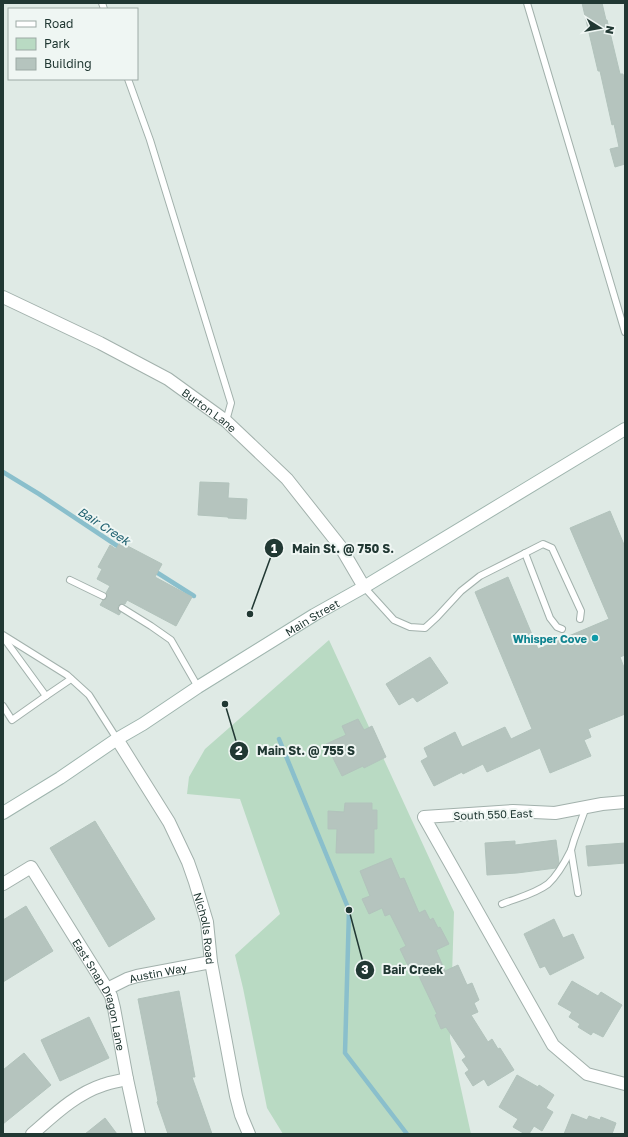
<svg xmlns="http://www.w3.org/2000/svg" width="628" height="1137" font-family="'Golos Text',sans-serif">
<style>
.green{fill:#b9dac3}
.lines{fill:none;stroke-linecap:round;stroke-linejoin:round}
.stream{stroke:#8abfcc;stroke-width:4.5}
.building{fill:#b5c4be;stroke:#b2c3bc}
.service-casing{stroke:#a2b1ac;stroke-width:8}
.minor-casing{stroke:#a2b1ac;stroke-width:14}
.tertiary-casing{stroke:#a2b1ac;stroke-width:14}
.secondary-casing{stroke:#9fb5ae;stroke-width:14}
.service{stroke:#fff;stroke-width:6}
.minor{stroke:#fff;stroke-width:12}
.tertiary{stroke:#fff;stroke-width:12}
.secondary{stroke:#fff;stroke-width:12}
.culture-dot{fill:#0f9aa8;stroke:#eff6f3;stroke-width:1.5}
.labels{text-anchor:middle;dominant-baseline:central;stroke-width:4;stroke-linejoin:round;paint-order:stroke}
.street-label{font-size:11px;fill:#213833;stroke:#eff6f3}
.culture-label{font-size:11px;font-weight:bold;fill:#0d838f;stroke:#eff6f3;text-anchor:end}
.water-label{font-size:12px;font-style:italic;fill:#1f6070;stroke:#eff6f3}
.leader{fill:none;stroke:#213833;stroke-width:1.5}
.callout-dot{fill:#213833;stroke:#eff6f3;stroke-width:1.5}
.mark-label{font-size:12px;text-anchor:middle;font-weight:bold;fill:#fff}
.callout-label{font-size:12px;text-anchor:middle;font-weight:bold;fill:#213833;stroke:#eff6f3;stroke-width:4;stroke-linejoin:round;paint-order:stroke}
</style>
<rect width="100%" height="100%" fill="#dfeae5"/>
<polygon class="green" points="329,640 454,912 450,1039 471,1134 283,1134 267,1108 243,988 235,955 280,914 240,799 187,794 189,777 205,749"/>
<g class="lines">
<g class="stream">
<polyline points="3,472 39,494 122,549"/>
<polyline points="153,570 194,596"/>
<polyline points="279,739 349,910 345,1053 407,1134"/>
</g>
</g>
<g class="building">
<polygon points="582,3 602,3 606,20 607,20 620,74 623,74 625,83 625,164 615,167 610,149 619,147 614,124 612,125 600,71 598,71"/>
<polygon points="200,482 229,483 228,498 247,499 246,519 228,518 228,517 198,515"/>
<polygon points="610,511 625,547 625,655 620,657 625,670 625,714 588,729 591,737 584,740 591,756 550,773 540,748 487,772 483,764 463,774 462,772 434,786 421,761 428,757 424,748 455,732 462,747 505,727 511,739 532,729 475,592 508,577 538,649 609,619 570,528"/>
<polygon points="120,542 162,564 155,577 192,597 176,626 127,600 125,604 120,604 118,606 118,610 121,612 119,615 100,605 103,600 107,598 106,593 110,586 97,579 102,569 98,567 110,545 116,549"/>
<polygon points="430,657 448,683 417,702 413,697 399,705 386,684"/>
<polygon points="358,719 364,730 372,726 386,757 364,768 363,766 342,776 326,744 346,735 342,726"/>
<polygon points="345,803 372,803 372,810 377,810 377,829 374,829 374,853 336,853 337,829 328,829 328,811 344,812"/>
<polygon points="95,821 155,919 109,947 50,848"/>
<polygon points="556,840 559,863 556,868 517,873 487,875 485,843 515,841 515,845"/>
<polygon points="625,843 625,863 588,866 586,846"/>
<polygon points="391,858 400,879 404,878 419,913 425,910 430,920 433,918 438,928 440,927 449,944 436,950 445,971 458,965 467,985 472,983 479,1000 474,1003 478,1012 471,1015 488,1042 492,1039 498,1049 500,1048 514,1070 488,1086 484,1079 473,1086 465,1073 469,1070 462,1060 466,1057 446,1027 441,1029 435,1015 437,1014 416,970 411,972 400,949 406,946 390,914 385,916 382,908 369,914 362,899 370,896 360,871"/>
<polygon points="26,906 53,951 3,982 3,920"/>
<polygon points="554,919 563,938 573,934 584,958 550,975 545,966 540,968 524,934"/>
<polygon points="572,981 598,996 601,992 622,1005 603,1037 593,1032 591,1035 578,1027 580,1024 569,1017 572,1012 558,1004"/>
<polygon points="179,991 195,1077 192,1077 212,1134 168,1134 157,1102 158,1101 138,999"/>
<polygon points="89,1017 109,1058 60,1081 41,1040"/>
<polygon points="24,1053 51,1085 3,1124 3,1070"/>
<polygon points="517,1075 538,1087 539,1085 554,1095 546,1108 553,1112 542,1131 534,1126 529,1134 525,1134 513,1127 518,1119 499,1107"/>
<polygon points="572,1114 587,1120 589,1116 600,1120 601,1117 616,1123 612,1134 564,1134"/>
<polygon points="105,1118 117,1134 85,1134"/>
</g>
<g class="lines">
<defs>
<g id="service">
<polyline points="102,3 104,9"/>
<polyline points="527,3 625,332"/>
<polyline points="128,79 150,140 231,403 226,421"/>
<polyline points="525,553 550,618 557,627 562,629"/>
<polyline points="70,580 103,596"/>
<polyline points="364,587 394,620 410,627 425,628 437,617 461,591 480,576 543,544 552,548 581,611 580,619"/>
<polyline points="122,608 151,626 171,640 198,687"/>
<polyline points="3,635 67,675 89,695 117,739"/>
<polyline points="3,637 46,696 12,720 3,706"/>
<polyline points="46,696 71,679"/>
<polyline points="578,893 571,850 574,840 586,807"/>
<path d="M502,904C517,898 535,894 548,884C558,875 565,862 571,850"/>
</g>
<g id="minor">
<polyline points="625,802 602,804 555,813 513,811 424,817 553,1045 587,1074 625,1084"/>
<path id="s1" d="M3,884L31,867L107,989L111,996L114,1008L127,1079L139,1134"/>
<path id="s2" d="M107,989L127,979L137,976L211,962"/>
<path d="M32,1134C53,1116 75,1094 103,1085C110,1082 119,1081 127,1079"/>
</g>
<g id="tertiary">
<path id="s3" d="M3,297L100,343L168,379L226,421L287,479L340,546L364,587"/>
<path id="s4" d="M117,739L169,822L188,862L195,882L207,922L211,962L236,1096L241,1115L249,1134"/>
</g>
<g id="secondary">
<path id="s5" d="M3,813L60,778L117,739L143,724L198,687L314,615L364,587L625,429"/>
</g>
</defs>
<use href="#service" class="service-casing"/>
<use href="#minor" class="minor-casing"/>
<use href="#tertiary" class="tertiary-casing"/>
<use href="#secondary" class="secondary-casing"/>
<use href="#service" class="service"/>
<use href="#minor" class="minor"/>
<use href="#tertiary" class="tertiary"/>
<use href="#secondary" class="secondary"/>
</g>
<circle class="culture-dot" cx="595" cy="638" r="4"/>
<g class="labels">
<g class="street-label">
<text stroke="none"><textPath href="#s3" startOffset="236">Burton Lane</textPath></text>
<text stroke="none"><textPath href="#s5" startOffset="366">Main Street</textPath></text>
<text transform="translate(493 814) rotate(-2)">South 550 East</text>
<text stroke="none"><textPath href="#s4" startOffset="211">Nicholls Road</textPath></text>
<text stroke="none"><textPath href="#s2" startOffset="54">Austin Way</textPath></text>
<text stroke="none"><textPath href="#s1" startOffset="179">East Snap Dragon Lane</textPath></text>
</g>
<g class="culture-label">
<text x="587" y="638">Whisper Cove</text>
</g>
<g class="water-label">
<text transform="translate(104 526) rotate(33)">Bair Creek</text>
</g>
</g>
<path class="leader" d="M250 614L274 548M225 704L239 751M349 910L365 970"/>
<g class="callout-dot">
<circle cx="250" cy="614" r="4"/>
<circle cx="225" cy="704" r="4"/>
<circle cx="349" cy="910" r="4"/>
<circle cx="274" cy="548" r="10"/>
<circle cx="239" cy="751" r="10"/>
<circle cx="365" cy="970" r="10"/>
</g>
<g class="mark-label">
<text x="274" y="553">1</text>
<text x="239" y="755">2</text>
<text x="365" y="974">3</text>
</g>
<g class="callout-label">
<text x="343" y="553">Main St. @ 750 S.</text>
<text x="306" y="755">Main St. @ 755 S</text>
<text x="413" y="974">Bair Creek</text>
</g>
<rect width="628" height="1137" fill="none" stroke="#213833" stroke-width="8"/>
<rect x="8" y="8" width="130" height="72" fill="#eff6f3" stroke="#9daaa6"/>
<rect x="16" y="21" width="20" height="6" fill="#ffffff" stroke="#9daaa6"/>
<text x="44" y="28" font-size="12" fill="#213833">Road</text>
<rect x="16" y="38" width="20" height="12" fill="#b9dac3" stroke="#9daaa6"/>
<text x="44" y="48" font-size="12" fill="#213833">Park</text>
<rect x="16" y="58" width="20" height="12" fill="#b5c4be" stroke="#9daaa6"/>
<text x="44" y="68" font-size="12" fill="#213833">Building</text>
<g transform="translate(600 28) rotate(101)" stroke="#eff6f3" stroke-width="3" paint-order="stroke">
<path d="M0-3L7 15L0 10L-7 15Z" fill="#213833"/>
<text y="-6" font-size="11" font-weight="bold" text-anchor="middle" fill="#213833">N</text>
</g>
</svg>
